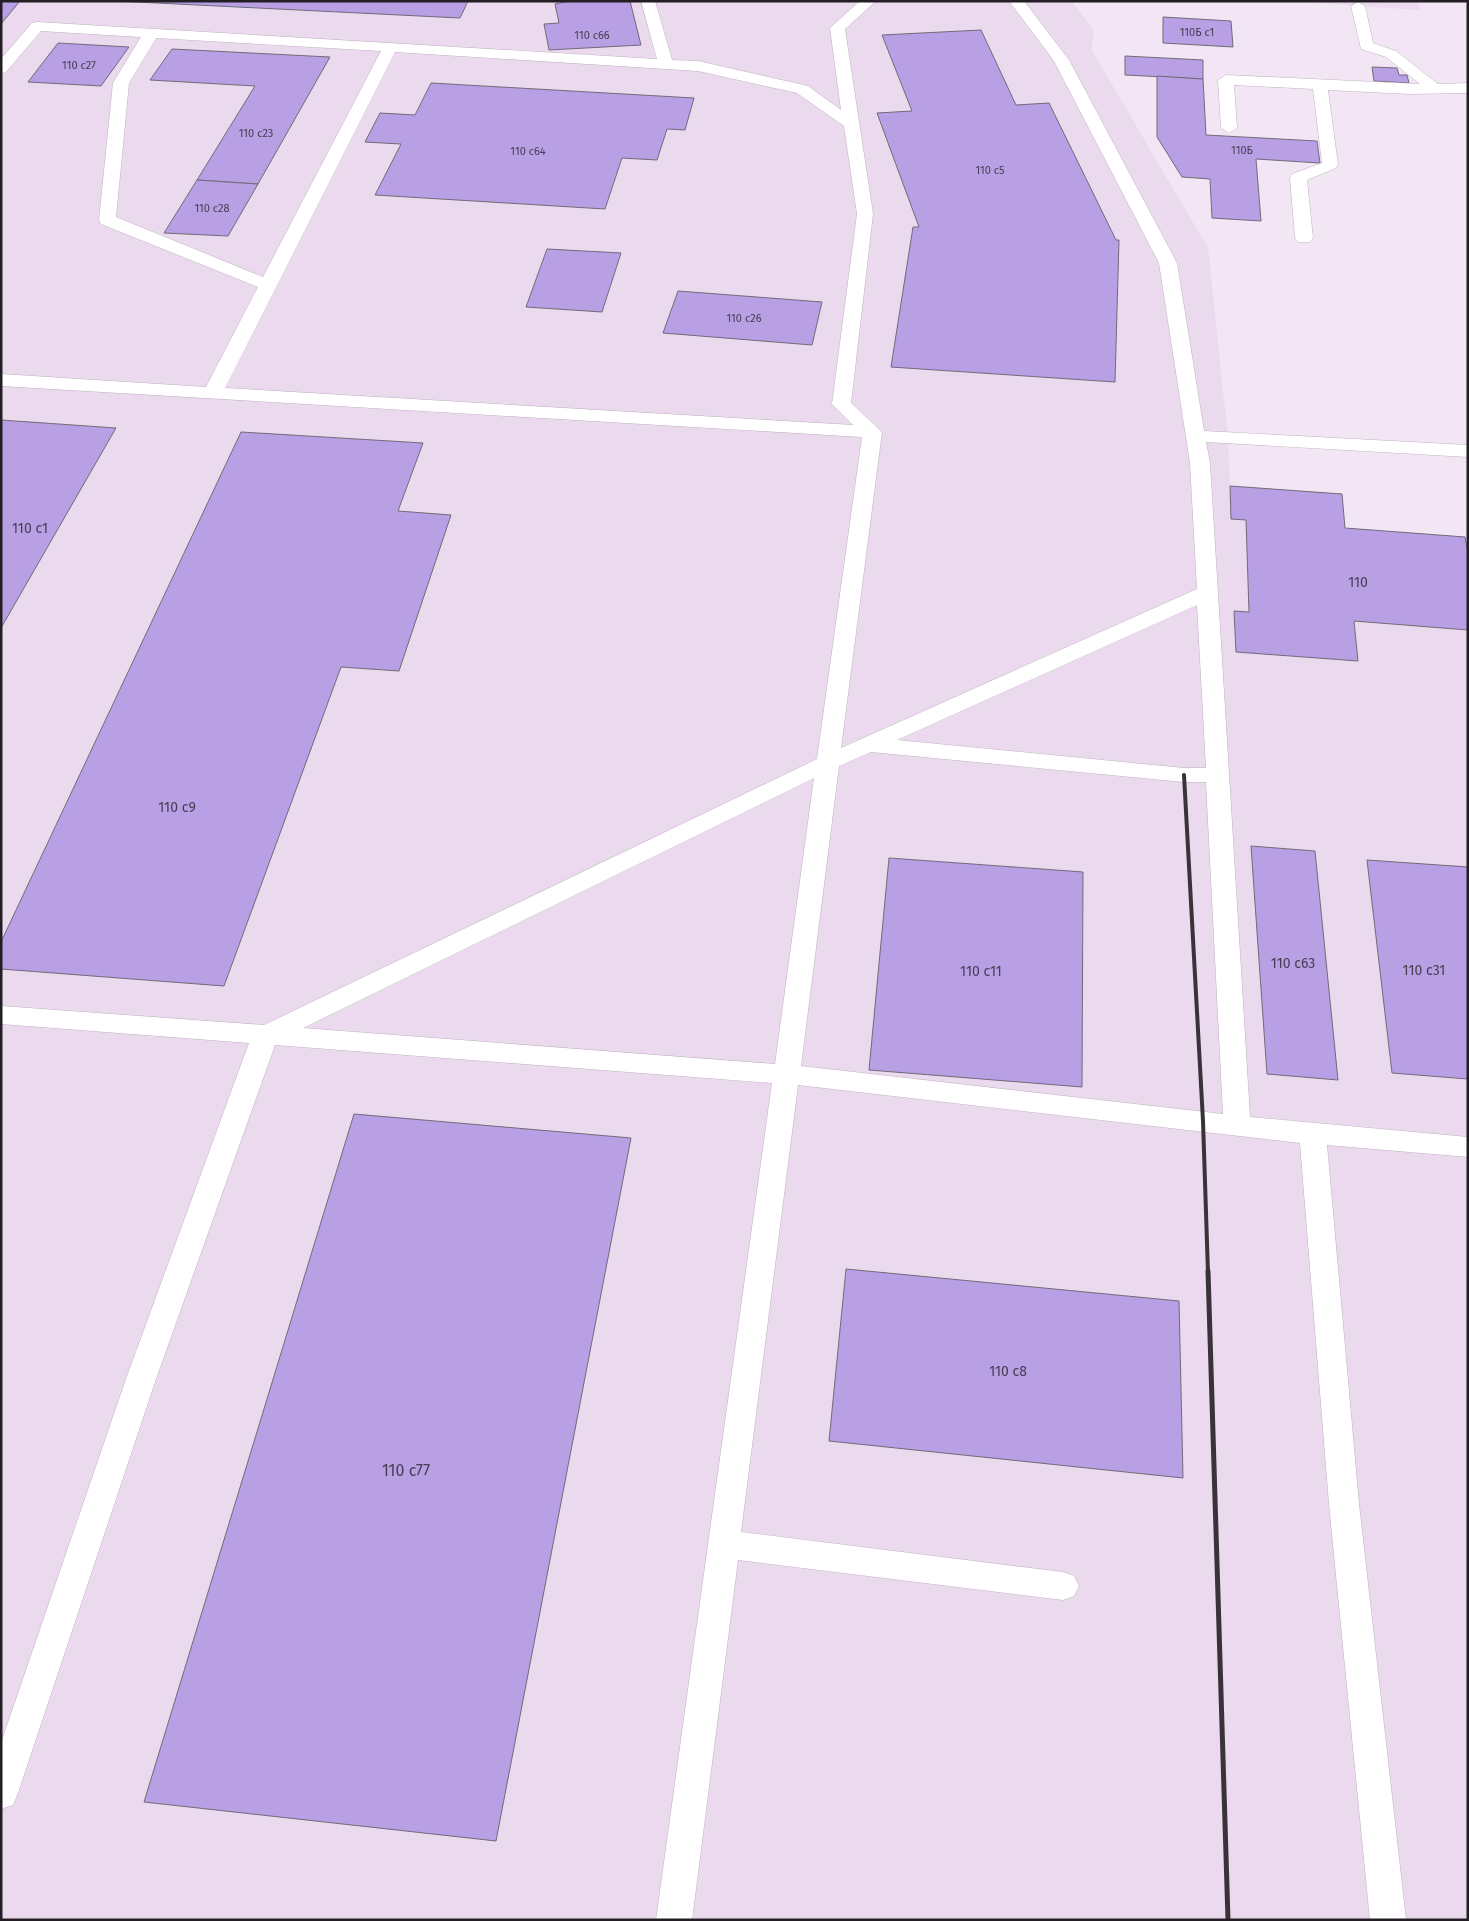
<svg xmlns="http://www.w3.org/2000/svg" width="1469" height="1921" font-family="'Fira Sans',sans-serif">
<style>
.built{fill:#ebd9ee}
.building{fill:#b99fe3;stroke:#706b79}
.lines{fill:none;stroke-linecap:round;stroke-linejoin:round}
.service-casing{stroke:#bfb3c0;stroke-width:1}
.service{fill:#fff;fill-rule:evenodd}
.rail-far1{stroke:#393339;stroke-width:4}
.rail{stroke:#393339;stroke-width:5}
.labels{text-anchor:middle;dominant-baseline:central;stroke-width:4.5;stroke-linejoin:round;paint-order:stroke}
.far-number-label{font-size:11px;fill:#483e53}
.number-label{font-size:14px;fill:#483e53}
.near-number-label{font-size:16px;fill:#483e53}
</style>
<rect width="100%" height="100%" fill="#f2e5f4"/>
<g class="built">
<polygon points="1,1 1072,1 1094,31 1091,49 1208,248 1228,438 1230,486 1342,494 1345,528 1465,537 1468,553 1468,1920 1,1920"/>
<polygon points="1293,1 1418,1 1420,10 1358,6"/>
</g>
<g class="building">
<polygon points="1,1 20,1 1,24"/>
<polygon points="116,1 468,1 460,18"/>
<polygon points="570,1 630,1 641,45 549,50 544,24 559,23 555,4"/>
<polygon points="1163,17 1231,21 1233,47 1163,43"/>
<polygon points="981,30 1016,105 1049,103 1116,240 1119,240 1115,382 891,367 913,227 919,227 877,113 912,111 882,35"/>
<polygon points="58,43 129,47 101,86 28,82"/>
<polygon points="172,49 330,57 258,184 197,180 255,86 150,80"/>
<polygon points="1125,56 1203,60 1203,79 1125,75"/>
<polygon points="1372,67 1397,68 1399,75 1407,75 1409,83 1374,81"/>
<polygon points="1157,76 1203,79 1206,135 1317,141 1320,163 1256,159 1261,221 1212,218 1210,179 1182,177 1157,137"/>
<polygon points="431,83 694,98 685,130 667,129 657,160 622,158 605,209 375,195 401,144 365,142 380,113 415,115"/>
<polygon points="197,180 258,184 228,236 164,233"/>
<polygon points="547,249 621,253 602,312 526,307"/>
<polygon points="678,291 822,302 812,345 663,333"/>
<polygon points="1,420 116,428 1,628"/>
<polygon points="241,432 423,443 398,511 451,515 399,671 341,667 224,986 1,969 1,942"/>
<polygon points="1230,486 1342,494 1345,528 1465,537 1468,553 1468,630 1354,621 1358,661 1236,652 1234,611 1249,612 1246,520 1231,519"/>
<polygon points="1251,846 1315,851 1338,1080 1267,1074"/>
<polygon points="889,858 1083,872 1082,1087 869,1070"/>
<polygon points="1367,860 1468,867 1468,1079 1392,1073"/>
<polygon points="354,1114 631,1138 496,1841 144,1802"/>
<polygon points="846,1269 1179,1301 1183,1478 829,1441"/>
</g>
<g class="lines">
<defs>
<g id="service">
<path d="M641,1H655L672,60L698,61L808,86L841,110L830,28L860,1H876L845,29L873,214L851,403L882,432L841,748L1197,589L1190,463L1159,263L1054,61L1009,1H1024L1069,60L1177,263L1204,431L1468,445V457L1206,442L1210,463L1250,1117L1468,1137V1157L1327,1145L1359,1504L1406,1920H1370L1329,1504L1300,1143L798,1085L741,1532L1063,1572L1074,1576L1079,1586L1074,1596L1063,1600L738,1560L692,1920H656L772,1083L275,1045L156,1379L18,1793L13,1805L1,1809V1743L126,1379L249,1043L1,1024V1006L264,1025L817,759L862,437L1,386V374L206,387L258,287L101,224L99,220L113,83L141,37L41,31L6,72L1,74V59L32,23L37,22L657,59ZM156,38L381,51L263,277L116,217L129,83ZM395,52L698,71L797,93L844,126L857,214L832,404L853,425L225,388ZM1197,605L1206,768H1184L897,740ZM871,752L1184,782H1206L1223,1114L801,1066L839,766ZM814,778L775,1064L303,1028Z"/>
<polygon points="1358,2 1365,6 1373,43 1396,51 1438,84 1468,83 1468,93 1410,94 1328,90 1338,165 1336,168 1307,180 1313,238 1310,242 1298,242 1295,238 1290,178 1292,174 1322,163 1313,89 1234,85 1237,128 1229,133 1221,128 1218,80 1226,75 1420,84 1386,57 1361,49 1351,6"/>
</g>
</defs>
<use href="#service" class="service-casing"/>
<use href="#service" class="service"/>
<polyline class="rail-far1" points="1184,775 1203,1121 1208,1273"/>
<polyline class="rail" points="1208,1271 1228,1920"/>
</g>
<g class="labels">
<g class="far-number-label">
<text x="1197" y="32">110Б с1</text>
<text x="592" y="35">110 с66</text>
<text x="79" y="65">110 с27</text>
<text x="256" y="133">110 с23</text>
<text x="1242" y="150">110Б</text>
<text x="528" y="151">110 с64</text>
<text x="990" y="170">110 с5</text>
<text x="212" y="208">110 с28</text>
<text x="744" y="318">110 с26</text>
</g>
<g class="number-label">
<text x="30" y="528">110 с1</text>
<text x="1358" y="582">110</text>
<text x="177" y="807">110 с9</text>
<text x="1293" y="963">110 с63</text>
<text x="1424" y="970">110 с31</text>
<text x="981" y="971">110 с11</text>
<text x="1008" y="1371">110 с8</text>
</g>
<g class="near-number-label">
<text x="406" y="1470">110 с77</text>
</g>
</g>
<rect width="1469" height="1921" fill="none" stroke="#231e23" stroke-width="5"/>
</svg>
